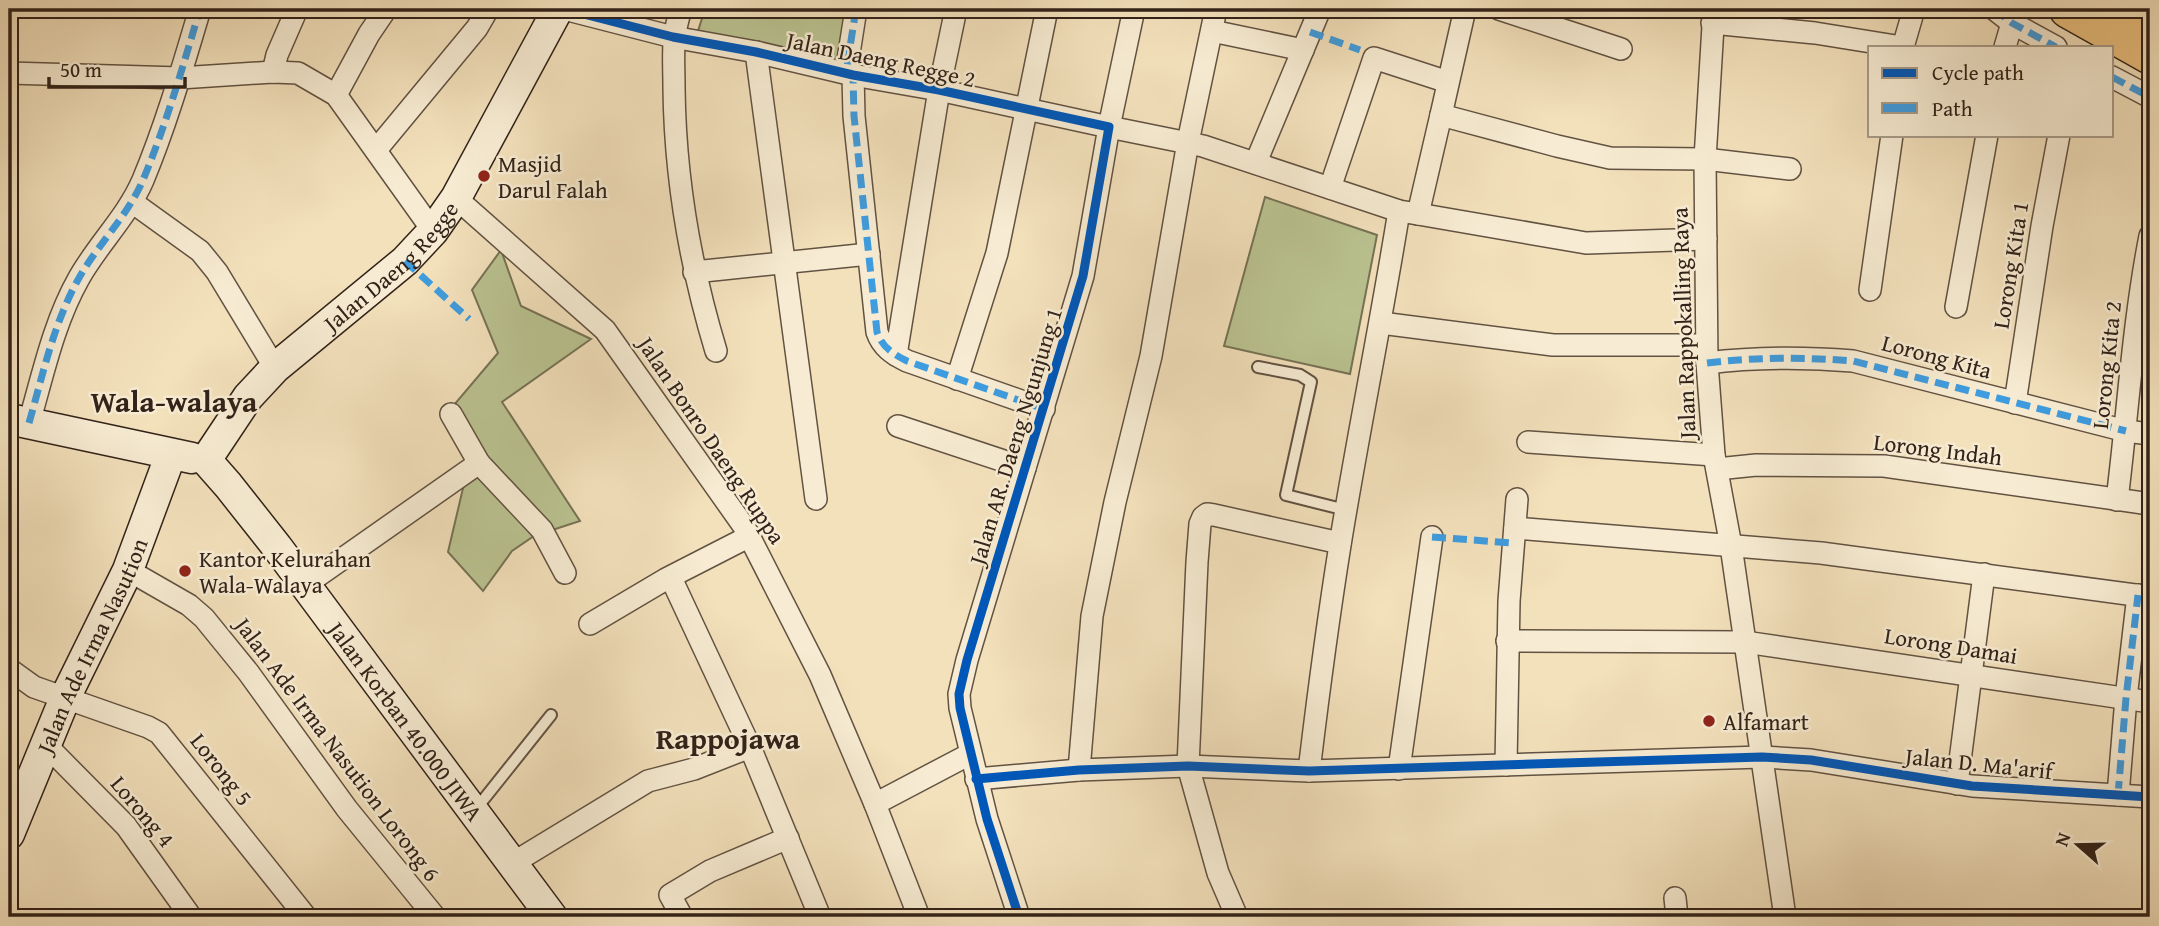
<svg xmlns="http://www.w3.org/2000/svg" width="2159" height="926" font-family="'Gentium Book Plus',serif">
<style>
.green{fill:#bac391;stroke:#767255;stroke-width:2}
.lines{fill:none;stroke-linecap:round;stroke-linejoin:round}
.lane-casing{stroke:#625242;stroke-width:14}
.street-casing{stroke:#625242;stroke-width:24}
.secondary-casing{stroke:#322219;stroke-width:33}
.highway-casing{stroke:#322219;stroke-width:40}
.lane{stroke:#f7ecd3;stroke-width:10}
.street{stroke:#f7ecd3;stroke-width:21}
.secondary{stroke:#f7ecd3;stroke-width:30}
.highway{stroke:#eac07e;stroke-width:37}
.quiet{stroke:#3e9cdf;stroke-width:7;stroke-dasharray:14 7;stroke-linecap:butt}
.cycleway-casing{stroke:#f7ecd3;stroke-width:13}
.cycleway{stroke:#0057b8;stroke-width:9}
.poi-dot{fill:#8f2418;stroke:#f7ecd3;stroke-width:2.5}
.labels{text-anchor:middle;dominant-baseline:central;stroke-width:5;stroke-linejoin:round;paint-order:stroke}
.street-label{font-size:23px;fill:#322219;stroke:#f7ecd3}
.poi-label{font-size:23px;fill:#322219;stroke:#f7ecd3;text-anchor:start}
.district-label{font-size:30px;font-weight:bold;fill:#322219;stroke:#f7ecd3}
</style>
<rect width="100%" height="100%" fill="#f3e1bc"/>
<filter id="stains"><feTurbulence type="fractalNoise" baseFrequency=".00286" numOctaves="4"/><feColorMatrix values="0 0 0 0 .2 0 0 0 0 .09 0 0 0 0 .02 0 0 0 .5 -.17"/></filter>
<radialGradient id="worn" r=".72"><stop offset=".6" stop-color="#630" stop-opacity="0"/><stop offset="1" stop-color="#630" stop-opacity=".3"/></radialGradient>
<g class="green">
<polygon points="705,9 850,9 847,60 698,31"/>
<polygon points="1265,197 1377,235 1350,374 1224,346"/>
<polygon points="501,250 521,306 591,339 502,402 580,521 534,536 512,551 483,591 448,552 472,450 448,412 498,353 472,290"/>
</g>
<g class="lines">
<defs>
<g id="lane">
<polyline points="1258,367 1300,375 1311,382 1286,495 1346,510"/>
<polyline points="476,809 551,715"/>
</g>
<g id="street">
<polyline points="564,9 673,37 756,52 853,75 939,90 1109,127 1083,276 967,660 959,694 960,708 987,819 1019,917"/>
<path d="M681,9C671,40 674,56 674,88C675,177 690,265 716,351"/>
<path d="M856,9L847,66L853,75L854,116L877,332C882,347 893,354 907,361L1044,409"/>
<polyline points="1134,9 1109,127 1203,146 1399,211 1418,214 1441,115 1557,146 1610,158 1705,159 1790,169"/>
<polyline points="1499,9 1621,49"/>
<polyline points="1714,9 1705,159 1707,363 1714,455 1731,546 1785,917"/>
<polyline points="1994,9 2012,23 2056,47"/>
<polyline points="1712,23 1815,33 1902,47"/>
<polyline points="1212,31 1303,50"/>
<polyline points="1903,47 1914,9"/>
<polyline points="2005,47 2012,23"/>
<polyline points="756,52 816,499"/>
<polyline points="273,72 277,55 297,9"/>
<polyline points="9,73 180,78 273,72 298,73 336,95 433,231"/>
<polyline points="2112,77 2150,97"/>
<polyline points="336,95 369,34 386,9"/>
<polyline points="1441,115 1465,9"/>
<polyline points="376,150 477,28 488,9"/>
<polyline points="1256,162 1320,9"/>
<polyline points="1330,188 1374,58 1448,82"/>
<polyline points="456,198 605,330 745,528 820,675 875,804 919,917"/>
<polyline points="132,202 200,251 217,272 275,368"/>
<polyline points="1418,214 1586,243 1706,239"/>
<polyline points="694,272 869,254"/>
<polyline points="1870,290 1892,135"/>
<polyline points="1956,307 1987,135"/>
<polyline points="1381,323 1553,345 1706,345"/>
<polyline points="896,355 939,90 956,9"/>
<path d="M1707,363C1756,357 1803,357 1853,361L2126,431L2150,434"/>
<polyline points="957,379 997,253 1047,9"/>
<polyline points="2015,403 2042,226 2059,135"/>
<path d="M29,423C43,374 54,322 79,278C98,244 127,217 143,180C166,125 183,66 200,9"/>
<polyline points="898,426 1025,468"/>
<polyline points="1528,442 1714,455"/>
<polyline points="479,463 542,530 565,573"/>
<polyline points="1717,469 1756,465 1884,466 2150,504"/>
<path d="M2117,500C2128,412 2133,323 2150,236"/>
<polyline points="1515,528 1821,553 2150,597"/>
<polyline points="128,570 189,605 204,618 248,672 347,809 435,917"/>
<polyline points="671,578 750,747 820,917"/>
<polyline points="305,585 479,463 451,414"/>
<polyline points="590,624 666,579 750,536"/>
<polyline points="1507,641 1745,642 2150,702"/>
<polyline points="9,669 34,687 148,727 159,733 306,917"/>
<polyline points="47,746 126,826 191,917"/>
<polyline points="1506,765 1509,601 1517,499"/>
<polyline points="1399,769 1432,537"/>
<polyline points="1079,770 1092,616 1115,502 1151,356 1188,142 1216,9"/>
<path d="M1309,771C1318,696 1328,620 1340,545C1358,434 1381,323 1399,211"/>
<polyline points="976,779 1079,770 1188,766 1309,771 1762,757 1811,760 1972,786 2150,797"/>
<polyline points="1957,784 1984,574"/>
<polyline points="2118,795 2126,698 2138,595"/>
<polyline points="875,804 970,754"/>
<polyline points="513,863 648,781 694,769 750,747"/>
<polyline points="1675,898 1677,917"/>
<polyline points="682,917 670,895 710,871 788,838"/>
<polyline points="1237,917 1218,873 1188,766 1197,562 1200,524 1203,517 1207,514 1214,515 1340,543"/>
</g>
<g id="secondary">
<polyline points="9,419 192,458"/>
<path id="s1" d="M206,460L248,397L275,368L405,261L433,231L456,198L558,9"/>
<path id="s2" d="M206,460L228,485L277,547L552,917"/>
<path id="s3" d="M9,834L65,698L128,570L171,454"/>
</g>
<g id="highway">
<polyline points="2068,9 2150,55"/>
<polyline points="2135,9 2150,17"/>
</g>
</defs>
<use href="#lane" class="lane-casing"/>
<use href="#street" class="street-casing"/>
<use href="#secondary" class="secondary-casing"/>
<use href="#highway" class="highway-casing"/>
<use href="#lane" class="lane"/>
<use href="#street" class="street"/>
<use href="#secondary" class="secondary"/>
<use href="#highway" class="highway"/>
<g class="quiet">
<path d="M856,9L847,66L853,75L854,116L877,332C882,347 893,354 907,361L1044,409"/>
<polyline points="1994,9 2012,23 2056,47"/>
<polyline points="1310,32 1360,50"/>
<polyline points="2112,77 2150,97"/>
<polyline points="405,261 469,319"/>
<path d="M1707,363C1756,357 1803,357 1853,361L2126,431"/>
<path d="M29,423C43,374 54,322 79,278C98,244 127,217 143,180C166,125 183,66 200,9"/>
<polyline points="1432,537 1513,543"/>
<polyline points="2118,795 2126,698 2138,595"/>
</g>
<defs>
<g id="cycleway">
<polyline points="564,9 673,37 756,52 853,75 939,90 1109,127 1083,276 967,660 959,694 960,708 987,819 1019,917"/>
<polyline points="976,779 1079,770 1188,766 1309,771 1762,757 1811,760 1972,786 2150,797"/>
</g>
</defs>
<use href="#cycleway" class="cycleway-casing"/>
<use href="#cycleway" class="cycleway"/>
</g>
<g class="poi-dot">
<circle cx="484" cy="176" r="7"/>
<circle cx="185" cy="571" r="7"/>
<circle cx="1709" cy="721" r="7"/>
</g>
<g class="labels">
<g class="street-label">
<text transform="translate(881 59) rotate(12)">Jalan Daeng Regge 2</text>
<text stroke="none"><textPath href="#s1" startOffset="270">Jalan Daeng Regge</textPath></text>
<text transform="translate(2010 265) rotate(-81)">Lorong Kita 1</text>
<text transform="translate(1683 323) rotate(-92)">Jalan Rappokalling Raya</text>
<text transform="translate(1937 356) rotate(15)">Lorong Kita</text>
<text transform="translate(2106 365) rotate(-84)">Lorong Kita 2</text>
<text transform="translate(1015 436) rotate(-73)">Jalan AR. Daeng Ngunjung 1</text>
<text transform="translate(712 440) rotate(56)">Jalan Bonro Daeng Ruppa</text>
<text transform="translate(1938 449) rotate(7)">Lorong Indah</text>
<text stroke="none"><textPath href="#s3" startOffset="206">Jalan Ade Irma Nasution</textPath></text>
<text transform="translate(1951 645) rotate(9)">Lorong Damai</text>
<text stroke="none"><textPath href="#s2" startOffset="329">Jalan Korban 40.000 JIWA</textPath></text>
<text transform="translate(338 749) rotate(53)">Jalan Ade Irma Nasution Lorong 6</text>
<text transform="translate(1979 763) rotate(6)">Jalan D. Ma'arif</text>
<text transform="translate(222 769) rotate(52)">Lorong 5</text>
<text transform="translate(143 811) rotate(50)">Lorong 4</text>
</g>
<g class="poi-label">
<text x="498" y="163">Masjid<tspan x="498" dy="26">Darul Falah</tspan></text>
<text x="199" y="558">Kantor Kelurahan<tspan x="199" dy="26">Wala-Walaya</tspan></text>
<text x="1723" y="721">Alfamart</text>
</g>
<g class="district-label">
<text x="174" y="401">Wala-walaya</text>
<text x="728" y="738">Rappojawa</text>
</g>
</g>
<rect width="2159" height="926" fill="none" stroke="#f3e1bc" stroke-width="35"/>
<rect x="10" y="10" width="2138" height="905" fill="none" stroke="#322219" stroke-width="3.5"/>
<rect x="18" y="18" width="2124" height="891" fill="none" stroke="#322219" stroke-width="2"/>
<rect x="1868" y="46" width="245" height="91" fill="#f7ecd3" stroke="#a89b89" stroke-width="2"/>
<rect x="1882" y="68" width="35" height="10" fill="#0057b8" stroke="#a89b89" stroke-width="2"/>
<text x="1932" y="80" font-size="21" fill="#322219">Cycle path</text>
<rect x="1882" y="103" width="35" height="10" fill="#3e9cdf" stroke="#a89b89" stroke-width="2"/>
<text x="1932" y="116" font-size="21" fill="#322219">Path</text>
<g transform="translate(2078 845) rotate(290)" stroke="#f7ecd3" stroke-width="5" paint-order="stroke">
<path d="M0-5L12 26L0 18L-12 26Z" fill="#322219"/>
<text y="-10" font-size="19" font-weight="bold" text-anchor="middle" fill="#322219">N</text>
</g>
<path d="M49 77v10h136v-10" fill="none" stroke="#322219" stroke-width="3.5"/>
<text x="60" y="77" font-size="21" fill="#322219" stroke="#f7ecd3" stroke-width="5" paint-order="stroke">50 m</text>
<rect width="100%" height="100%" filter="url(#stains)"/>
<rect width="100%" height="100%" fill="url(#worn)"/>
</svg>
